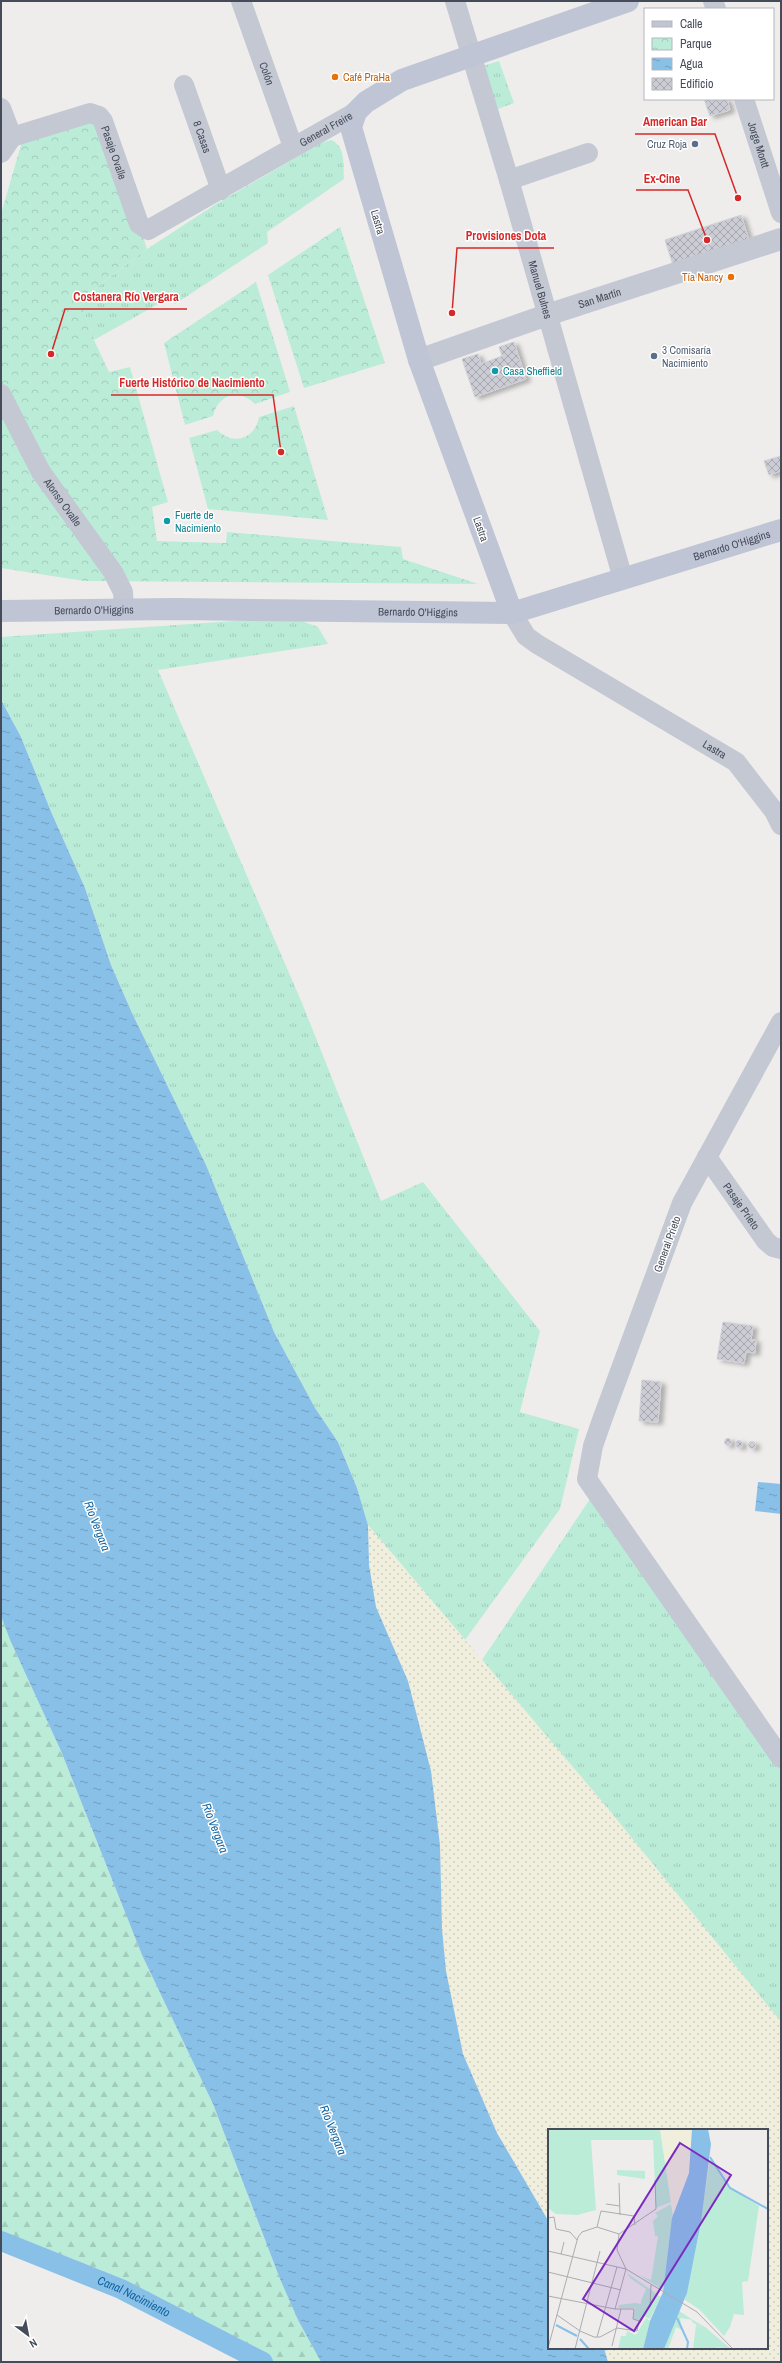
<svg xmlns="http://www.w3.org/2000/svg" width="782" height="2363" font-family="'Archivo Narrow',sans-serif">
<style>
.grass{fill:url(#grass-tufts)}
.forest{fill:url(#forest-firs)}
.sand{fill:url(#sand-dots)}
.park{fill:url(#park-crowns)}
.water{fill:url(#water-ripples)}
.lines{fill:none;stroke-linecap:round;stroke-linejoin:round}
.canal{stroke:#89c0e8;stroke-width:20}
.building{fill:url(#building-cross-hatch);stroke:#d0d1d8;filter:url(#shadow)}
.minor{stroke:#c3c8d3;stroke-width:20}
.tertiary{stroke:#c3c8d3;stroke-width:22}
.secondary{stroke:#bfc5d5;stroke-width:22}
.food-dot{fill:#e8710a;stroke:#fff;stroke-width:1.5}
.service-dot{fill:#5c6f8a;stroke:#fff;stroke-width:1.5}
.culture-dot{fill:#0f9aa8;stroke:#fff;stroke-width:1.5}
.labels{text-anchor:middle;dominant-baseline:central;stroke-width:3;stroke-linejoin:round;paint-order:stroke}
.street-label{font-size:11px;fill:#454b59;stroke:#fff}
.food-label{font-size:11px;fill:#c56008;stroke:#fff;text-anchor:start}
.service-label{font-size:11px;fill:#4e5e75;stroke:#fff;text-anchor:end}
.culture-label{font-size:11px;fill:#0d838f;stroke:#fff;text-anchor:start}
.water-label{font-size:12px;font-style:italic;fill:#1164a0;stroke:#fff}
.inset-river{fill:none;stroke:#89c0e8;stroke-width:2}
.inset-road{fill:none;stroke:#abacb1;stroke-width:1}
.view{fill:#7b2cbf;fill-opacity:0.15;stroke:#7b2cbf;stroke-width:2}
.inset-edge{fill:none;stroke:#454b59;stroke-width:2}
.leader{fill:none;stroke:#d62828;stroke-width:1.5}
.callout-dot{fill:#d62828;stroke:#fff;stroke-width:1.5}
.callout-label{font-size:12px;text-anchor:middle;font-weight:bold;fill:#d62828;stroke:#fff;stroke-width:3;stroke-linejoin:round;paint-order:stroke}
</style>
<defs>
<pattern id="grass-tufts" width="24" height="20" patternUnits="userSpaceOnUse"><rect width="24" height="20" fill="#bbecd8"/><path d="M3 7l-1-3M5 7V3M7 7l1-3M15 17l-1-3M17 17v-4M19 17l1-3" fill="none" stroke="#a2ccbc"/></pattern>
<pattern id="forest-firs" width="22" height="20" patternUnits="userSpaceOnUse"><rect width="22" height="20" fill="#bbecd8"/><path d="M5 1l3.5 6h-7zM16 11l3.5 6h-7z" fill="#a2ccbc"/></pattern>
<pattern id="sand-dots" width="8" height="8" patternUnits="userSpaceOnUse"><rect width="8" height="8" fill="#f0eedd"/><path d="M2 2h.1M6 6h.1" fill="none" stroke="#cfcec0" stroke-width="1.8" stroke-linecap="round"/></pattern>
<pattern id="park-crowns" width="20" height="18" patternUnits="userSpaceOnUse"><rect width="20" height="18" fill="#bbecd8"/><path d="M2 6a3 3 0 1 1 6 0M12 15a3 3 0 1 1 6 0" fill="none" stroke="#a2ccbc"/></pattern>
<pattern id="water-ripples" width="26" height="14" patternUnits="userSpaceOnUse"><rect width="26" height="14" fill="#89c0e8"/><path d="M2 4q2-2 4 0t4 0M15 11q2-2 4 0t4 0" fill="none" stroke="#729ebf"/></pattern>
<pattern id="building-cross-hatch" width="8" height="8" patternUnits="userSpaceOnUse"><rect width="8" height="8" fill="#cccdd4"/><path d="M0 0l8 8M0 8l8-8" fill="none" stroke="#a7a8af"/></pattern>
<filter id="shadow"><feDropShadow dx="4.5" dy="2.5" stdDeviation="2" flood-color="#0004"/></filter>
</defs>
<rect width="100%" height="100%" fill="#efedec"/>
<g class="grass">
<polygon points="499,61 514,103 498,109 483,66"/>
<path d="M331,140C346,146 343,165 344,179L267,232L268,243L175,304L169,298L94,340L80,300L147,249L216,204L321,143Z"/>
<polygon points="291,617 318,627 328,644 158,670 302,1003 381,1201 423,1182 540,1331 520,1412 579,1429 560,1509 465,1640 368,1525 357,1488 338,1442 315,1408 274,1332 206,1165 132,1013 111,965 85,888 52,814 21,737 1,700 1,637"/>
<polygon points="600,1484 781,1746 781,2022 482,1660"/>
</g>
<polygon class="forest" points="1,1616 10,1640 61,1751 142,1955 213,2104 280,2279 298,2320 321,2362 263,2362 121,2289 1,2241"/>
<polygon class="sand" points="368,1525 606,1806 781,2022 781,2362 608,2362 604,2348 767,2348 767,2130 549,2130 549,2221 497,2133 463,2054 446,1971 418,1724 408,1681 376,1607 369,1565"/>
<g class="park">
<polygon points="93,121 114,145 147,249 80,300 94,340 109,372 130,367 168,502 152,507 157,541 226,543 227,532 401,547 403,559 478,584 84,581 1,568 1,214 23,138"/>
<polygon points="340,227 385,363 304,388 268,275"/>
<path d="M256,282L290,392L255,404C239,388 218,394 213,416L185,425L164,343Z"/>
<path d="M294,406L328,520L208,509L189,438L217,430C233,446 255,439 259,417Z"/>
</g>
<g class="water">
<polygon points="1,700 21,737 52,814 85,888 111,965 132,1013 206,1165 274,1332 315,1408 338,1442 357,1488 368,1525 369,1565 376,1607 408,1681 431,1771 440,1845 442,1929 446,1971 463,2054 497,2133 549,2222 549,2348 604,2348 608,2362 321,2362 298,2320 280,2279 213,2104 142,1955 61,1751 10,1640 1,1616"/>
<polygon points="758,1482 781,1484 781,1514 755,1511"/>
</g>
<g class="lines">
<path class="canal" id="s1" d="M1,2241L121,2289L263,2362"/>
</g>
<g class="building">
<polygon points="704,99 727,99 730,110 710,116"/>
<polygon points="741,215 749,240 673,265 665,240"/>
<polygon points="514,342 526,379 475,397 462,359 478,354 481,364 502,356 499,347"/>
<polygon points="781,456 781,471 769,475 764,461"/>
<polygon points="723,1322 753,1326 751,1340 756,1340 755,1353 746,1352 744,1363 717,1359"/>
<polygon points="642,1380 661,1382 658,1422 639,1421"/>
<circle cx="728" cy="1442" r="3.5"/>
<circle cx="739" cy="1444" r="3.5"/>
<circle cx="752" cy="1445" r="3.5"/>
</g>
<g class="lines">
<g class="minor">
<path id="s2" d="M241,1L293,147"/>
<path id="s3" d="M455,1L509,180L623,579"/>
<polyline points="713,1 716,9"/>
<path id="s4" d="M184,85L221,190"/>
<path id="s5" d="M744,99L781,213"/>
<polyline points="1,108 12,137"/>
<path id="s6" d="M12,137L90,113L99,116L103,121L139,224L148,230L356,112"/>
<polyline points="1,153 12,137"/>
<polyline points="509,180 588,153"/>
<path id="s7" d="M1,394L41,472L113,572L123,592L124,609"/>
<path id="s8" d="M512,613L526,636L537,644L736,762L774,811L781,825"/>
<polyline points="781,1022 682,1203 602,1420 593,1446 587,1479 781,1758"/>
<path id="s9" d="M707,1157L766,1241L773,1247L781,1249"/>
</g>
<path class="tertiary" id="s10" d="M419,360L547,315L781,239"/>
<g class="secondary">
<path id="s11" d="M1,611L175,609L512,613L781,530"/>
<polyline points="512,613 419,360 351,127 356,112 366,102 402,80 628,1"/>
</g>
</g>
<g class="food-dot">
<circle cx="335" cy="77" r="4"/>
<circle cx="731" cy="277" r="4"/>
</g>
<g class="service-dot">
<circle cx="695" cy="144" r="4"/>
<circle cx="654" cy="356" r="4"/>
</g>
<g class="culture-dot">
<circle cx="495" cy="371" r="4"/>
<circle cx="167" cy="521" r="4"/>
</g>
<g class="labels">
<g class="street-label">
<text stroke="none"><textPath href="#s2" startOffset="77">Colón</textPath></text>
<text stroke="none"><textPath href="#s6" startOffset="422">General Freire</textPath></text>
<text stroke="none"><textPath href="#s4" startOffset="55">8 Casas</textPath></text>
<text stroke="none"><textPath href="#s5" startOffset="48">Jorge Montt</textPath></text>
<text stroke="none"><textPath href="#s6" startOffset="131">Pasaje Ovalle</textPath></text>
<text transform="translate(378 222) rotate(74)">Lastra</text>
<text stroke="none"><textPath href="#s3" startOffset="301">Manuel Bulnes</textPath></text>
<text stroke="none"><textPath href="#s10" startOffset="191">San Martín</textPath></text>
<text stroke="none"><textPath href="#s7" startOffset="125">Alonso Ovalle</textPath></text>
<text transform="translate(481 529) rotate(70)">Lastra</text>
<text stroke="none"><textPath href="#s11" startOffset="741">Bernardo O'Higgins</textPath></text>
<text stroke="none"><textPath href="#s11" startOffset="93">Bernardo O'Higgins</textPath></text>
<text stroke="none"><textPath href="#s11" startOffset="417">Bernardo O'Higgins</textPath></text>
<text stroke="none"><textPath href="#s8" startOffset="247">Lastra</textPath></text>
<text stroke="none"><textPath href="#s9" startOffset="60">Pasaje Prieto</textPath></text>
<text transform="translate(667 1244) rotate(-70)">General Prieto</text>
</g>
<g class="food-label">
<text x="343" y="77">Café PraHa</text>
<text x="723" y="277" text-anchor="end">Tía Nancy</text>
</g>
<g class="service-label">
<text x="687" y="144">Cruz Roja</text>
<text x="662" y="350" text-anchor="start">3 Comisaría<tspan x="662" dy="13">Nacimiento</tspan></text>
</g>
<g class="culture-label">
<text x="503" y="371">Casa Sheffield</text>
<text x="175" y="515">Fuerte de<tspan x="175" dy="13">Nacimiento</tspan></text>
</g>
<g class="water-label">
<text transform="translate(97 1526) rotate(69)">Río Vergara</text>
<text transform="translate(215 1828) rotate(69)">Río Vergara</text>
<text transform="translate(333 2130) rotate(68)">Río Vergara</text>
<text stroke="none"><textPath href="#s1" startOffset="144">Canal Nacimiento</textPath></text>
</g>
</g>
<g transform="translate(548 2129)">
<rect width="220" height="220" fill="#efedec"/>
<path d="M0,0H112L123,73L108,79L105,11H43L48,81L29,86L8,85L0,79ZM69,41L97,42V50L69,46ZM123,75L125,86L115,161L91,146L103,151L110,107H107L105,92L110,87L107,84ZM79,175L87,174L94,175L93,179H70L71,176ZM131,182L145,191L132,189L134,201L128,198L120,220H116ZM98,189L102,192L95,220H70L73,207H78L79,202L88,206ZM148,196L153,199L170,220H145Z" fill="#bbecd8"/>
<path d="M162,29L182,59L211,77L200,152L194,153L196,186L186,185L182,198L176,207L151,180L137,171L151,103ZM145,191L157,198L183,220L168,218L153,199L143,192Z" fill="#bbecd8"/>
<path d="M112,0H144L140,47L125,86Z" fill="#f0eedd"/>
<path d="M79,144L113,168L102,190L95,187L90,192L85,190L87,179L93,178V172L98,160L82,149Z" fill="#bbecd8"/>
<path d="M144,0H160L163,15L153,93L139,164L116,220H95L102,192L115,163L124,89L141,44Z" fill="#89c0e8"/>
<path class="inset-river" d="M162,28L182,59L220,80M129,189L140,213L139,220M8,196L29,207M32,210L41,220"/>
<path class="inset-road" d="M71,54L72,86M58,75L72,77M0,89L6,88L8,100L22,103L29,111M49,98L53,82L86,87L87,96M71,105L108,80L107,51M71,105L69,121L78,140M0,122L78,140L149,183L185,220M13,125L16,113M0,143L73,161M0,167L67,180L78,140M67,180H86L85,190L91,192M9,186L32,202L46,208H52L69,199L89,202L91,192L102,177L103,156M49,208L69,138M64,217L73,180M0,219L30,108L34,103L49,98L71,105M27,220L52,122"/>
<path class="view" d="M132,14L183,46L86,202L35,170Z"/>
<rect width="220" height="220" class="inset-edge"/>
</g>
<path class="leader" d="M738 198L715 134H635M707 240L688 190H636M452 313L457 248H554M51 354L65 309H187M281 452L273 395H111"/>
<g class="callout-dot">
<circle cx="738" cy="198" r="4"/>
<circle cx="707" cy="240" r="4"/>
<circle cx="452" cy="313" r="4"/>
<circle cx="51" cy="354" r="4"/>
<circle cx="281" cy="452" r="4"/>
</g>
<g class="callout-label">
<text x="675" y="126">American Bar</text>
<text x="662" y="183">Ex-Cine</text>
<text x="506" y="240">Provisiones Dota</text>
<text x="126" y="301">Costanera Río Vergara</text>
<text x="192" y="387">Fuerte Histórico de Nacimiento</text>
</g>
<rect width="782" height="2363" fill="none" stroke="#454b59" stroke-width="4"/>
<rect x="644" y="8" width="130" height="92" fill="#ffffff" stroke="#b5b7bd"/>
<rect x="652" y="21" width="20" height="6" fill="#bfc5d5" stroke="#b5b7bd"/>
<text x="680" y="28" font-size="12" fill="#454b59">Calle</text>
<rect x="652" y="38" width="20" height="12" fill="url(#park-crowns)" stroke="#b5b7bd"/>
<text x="680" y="48" font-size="12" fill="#454b59">Parque</text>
<rect x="652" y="58" width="20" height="12" fill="url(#water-ripples)" stroke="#b5b7bd"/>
<text x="680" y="68" font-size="12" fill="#454b59">Agua</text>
<rect x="652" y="78" width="20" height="12" fill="url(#building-cross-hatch)" stroke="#b5b7bd"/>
<text x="680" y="88" font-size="12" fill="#454b59">Edificio</text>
<g transform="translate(28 2335) rotate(148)" stroke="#ffffff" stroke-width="3" paint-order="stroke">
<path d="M0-3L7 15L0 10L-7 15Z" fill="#454b59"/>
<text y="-6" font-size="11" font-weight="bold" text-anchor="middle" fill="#454b59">N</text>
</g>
</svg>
